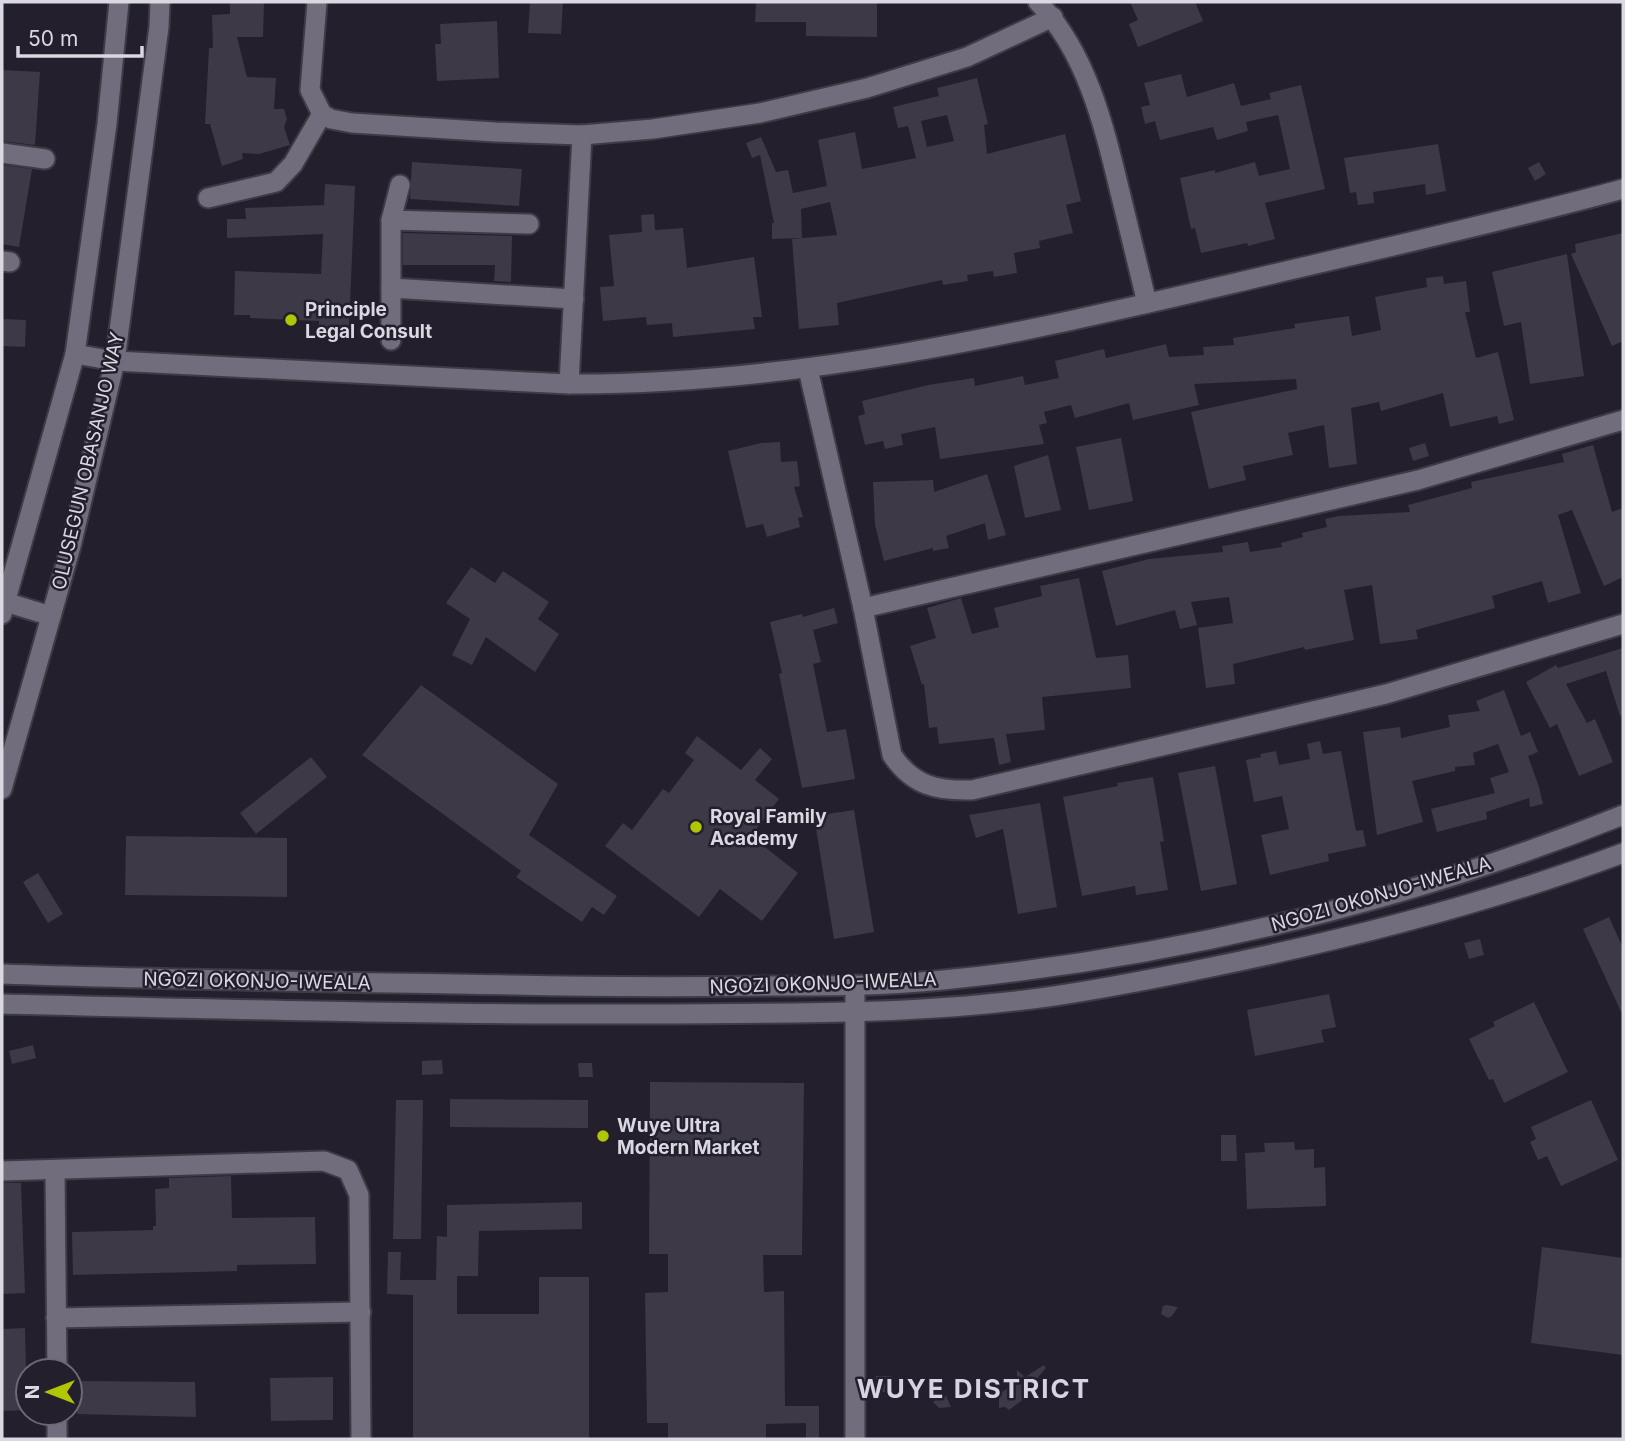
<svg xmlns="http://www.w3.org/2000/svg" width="1625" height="1441" font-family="Inter,sans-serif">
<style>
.building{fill:#3d3947;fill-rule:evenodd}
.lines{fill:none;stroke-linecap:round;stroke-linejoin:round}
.minor-casing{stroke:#3d3b45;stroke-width:23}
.tertiary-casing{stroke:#3d3b45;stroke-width:23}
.secondary-casing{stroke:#3d3b45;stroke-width:23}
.minor{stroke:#716d7c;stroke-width:19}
.tertiary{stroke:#716d7c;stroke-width:19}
.secondary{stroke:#716d7c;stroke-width:19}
.poi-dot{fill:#b0c503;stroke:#231f2c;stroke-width:2.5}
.labels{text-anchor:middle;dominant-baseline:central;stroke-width:5;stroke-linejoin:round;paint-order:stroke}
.poi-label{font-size:19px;font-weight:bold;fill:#dad8e0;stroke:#231f2c;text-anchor:start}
.street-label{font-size:19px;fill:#dad8e0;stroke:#231f2c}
.district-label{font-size:26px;font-weight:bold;letter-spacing:2px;fill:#d7d3e4;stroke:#231f2c}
</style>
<rect width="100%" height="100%" fill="#231f2c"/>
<g class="building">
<polygon points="230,2 264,2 263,37 237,37 247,77 276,78 274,109 284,109 287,119 284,127 290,145 259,154 242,153 243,159 222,166 210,124 205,124 209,48 213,48 212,15 230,14"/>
<polygon points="530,2 563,2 561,34 528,33"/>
<polygon points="756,2 877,2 877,37 806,36 806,22 755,22"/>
<polygon points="1130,2 1195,2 1203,21 1138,47 1129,24 1138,20"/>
<polygon points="497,21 499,78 437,81 435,44 441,44 440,24"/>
<polygon points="2,70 40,72 35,145 2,141"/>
<polygon points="1181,74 1187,97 1234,83 1241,106 1271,99 1269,93 1301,85 1325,189 1265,203 1275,239 1248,246 1247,243 1201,253 1195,228 1191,229 1180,178 1215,170 1215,173 1255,162 1259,176 1290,169 1278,115 1246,122 1248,131 1217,140 1213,127 1160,140 1155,121 1145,124 1141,107 1150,105 1144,83"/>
<path d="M977,78L988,124L984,125L987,154L1065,134L1081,201L1066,205L1073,233L1039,241L1040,248L1014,253L1017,273L994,277L993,271L967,275L968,281L943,285L942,280L837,303L839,325L799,329L792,239L837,235L830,202L801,209L802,238L772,239V223H774L760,155L752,158L746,143L761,137L776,172L788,170L793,193L827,186L818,140L855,132L862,169L916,158L908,126L898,128L893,107L939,96L937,88ZM947,115L954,141L927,147L921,121Z"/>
<polygon points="1438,144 1446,191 1426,195 1425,184 1373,192 1374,203 1358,205 1356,192 1350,193 1344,158"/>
<polygon points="412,162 522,169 519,206 410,199"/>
<polygon points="1539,162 1546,174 1535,181 1528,168"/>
<polygon points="2,165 32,169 19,247 2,244"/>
<polygon points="325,184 355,186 349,328 319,327 319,321 250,318 250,315 234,315 235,271 321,274 323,234 227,238 227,219 246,219 245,208 324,205"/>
<polygon points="654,214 655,230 683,228 687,268 754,257 762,317 753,317 755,329 673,337 672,323 647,325 646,317 603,321 600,287 614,286 609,235 642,232 641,215"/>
<polygon points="403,233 512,236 511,282 494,281 495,265 403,265"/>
<polygon points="1623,233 1623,341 1612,346 1571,254 1576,252 1575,244"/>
<polygon points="1567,254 1584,376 1530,384 1521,322 1504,326 1492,272"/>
<polygon points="1443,276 1444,284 1466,281 1470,312 1465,312 1476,358 1498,352 1514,420 1499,424 1497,416 1450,427 1443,393 1381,411 1379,402 1351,408 1357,464 1329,468 1324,425 1288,433 1293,455 1243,466 1246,480 1209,489 1191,412 1297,389 1296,379 1194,384 1199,405 1133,420 1129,403 1075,418 1071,405 1044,412 1047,423 1039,425 1044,444 940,459 935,427 901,434 903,445 885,449 883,441 865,445 858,416 865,414 862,401 928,385 974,378 975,386 1023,376 1025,385 1059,378 1055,361 1104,349 1106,358 1166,344 1169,357 1204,355 1203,347 1234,345 1233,338 1295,328 1294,324 1349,316 1352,336 1381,330 1375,297 1427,287 1426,278"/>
<polygon points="2,319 26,320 25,347 2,346"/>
<polygon points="1121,438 1133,501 1089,510 1076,447"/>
<polygon points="780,442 781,462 797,461 800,486 794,487 803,517 798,518 800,527 767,537 763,524 746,528 728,451 761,443"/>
<polygon points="1425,443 1429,456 1413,461 1409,448"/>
<polygon points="1593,445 1612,512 1623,508 1623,577 1604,586 1572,510 1558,515 1581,593 1548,603 1542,581 1492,596 1495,608 1416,630 1418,639 1380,644 1372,585 1344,590 1354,640 1305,650 1304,647 1233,664 1235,684 1206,688 1198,628 1233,623 1229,597 1191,602 1197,625 1180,629 1175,610 1116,626 1102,571 1149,559 1223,552 1222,546 1248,542 1250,552 1282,547 1281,543 1303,537 1302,533 1327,527 1325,519 1339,516 1410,512 1408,505 1472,488 1471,482 1564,462 1562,454"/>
<polygon points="1048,455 1061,510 1025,518 1014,466"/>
<polygon points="987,474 1006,535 988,540 985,523 946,536 949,548 933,551 933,548 884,561 875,525 873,482 933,480 934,492"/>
<polygon points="471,567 495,583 503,571 549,602 538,619 559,634 535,672 486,637 472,665 452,655 470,619 446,603"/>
<polygon points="1079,578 1096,658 1128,655 1131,688 1042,697 1045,730 1006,734 1011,762 999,765 994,738 939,744 937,727 929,728 924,684 922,685 910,646 936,638 927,608 961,598 972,634 999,627 994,608 1042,596 1040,586"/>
<polygon points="834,608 838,623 813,630 821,662 813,664 827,732 846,729 855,779 802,788 779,674 782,673 770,622 802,614 803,617"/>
<polygon points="1623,648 1623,715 1620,716 1606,671 1566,684 1587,723 1595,719 1613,762 1579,776 1557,724 1550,728 1526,682 1556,665 1558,668"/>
<polygon points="421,685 558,784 529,835 617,896 604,915 592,907 582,922 516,877 521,871 362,755"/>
<polygon points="1504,690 1521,736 1530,732 1538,752 1528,756 1539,787 1543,804 1530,807 1529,798 1486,812 1487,819 1437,832 1431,809 1495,793 1490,778 1509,772 1498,744 1473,753 1475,765 1455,767 1455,771 1412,781 1423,822 1377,835 1363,732 1400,727 1401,738 1450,727 1448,715 1480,711 1476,701"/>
<polygon points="697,736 741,770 760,748 772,759 755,780 779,799 751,836 798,873 762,921 720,889 699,917 605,846 623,823 632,830 663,789 669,793 694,760 685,753"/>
<polygon points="1320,741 1323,754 1341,751 1356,831 1363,830 1366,846 1328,854 1329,861 1270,875 1261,835 1289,829 1282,796 1254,802 1246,760 1261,757 1260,754 1276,751 1279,765 1310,759 1307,744"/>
<polygon points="311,757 327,777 256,834 240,813"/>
<polygon points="1215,766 1237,884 1201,891 1178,773"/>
<polygon points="1153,777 1164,841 1160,842 1168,890 1136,895 1135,886 1082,896 1063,797 1118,786 1117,783"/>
<polygon points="1040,803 1057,907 1018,914 1003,829 976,838 969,815"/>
<polygon points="854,810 874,932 834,939 814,816"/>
<polygon points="126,836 287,838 287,897 125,895"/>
<polygon points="38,873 63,914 48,923 23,882"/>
<polygon points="1609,917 1623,948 1623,1016 1583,929"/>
<polygon points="1480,939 1484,955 1469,959 1464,943"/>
<polygon points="1329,994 1336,1027 1321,1030 1324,1042 1255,1056 1247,1010"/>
<polygon points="1534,1002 1568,1072 1504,1103 1493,1079 1489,1080 1469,1039 1495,1026 1493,1022"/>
<polygon points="33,1045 36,1058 12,1064 9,1051"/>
<polygon points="442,1060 443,1074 422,1075 422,1061"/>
<polygon points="578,1063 592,1063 593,1077 579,1077"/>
<polygon points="650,1082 804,1083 802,1255 763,1255 764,1292 784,1291 785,1406 819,1406 819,1439 806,1439 806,1423 766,1424 766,1439 668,1439 668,1423 647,1423 645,1293 668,1292 668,1254 649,1254"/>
<polygon points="450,1099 588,1100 588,1128 450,1127"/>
<polygon points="396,1100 423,1100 421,1239 393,1239"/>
<polygon points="1591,1100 1618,1160 1561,1186 1547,1156 1538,1160 1530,1142 1536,1139 1531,1127"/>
<polygon points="1221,1135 1236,1135 1237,1161 1221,1161"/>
<polygon points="1294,1142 1295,1150 1314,1149 1314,1168 1325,1167 1326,1206 1247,1209 1245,1153 1265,1152 1264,1143"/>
<polygon points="231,1176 232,1218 315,1217 316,1264 237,1265 237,1271 73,1275 72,1232 153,1230 153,1226 156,1226 155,1189 169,1188 169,1178"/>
<polygon points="2,1183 21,1183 25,1293 2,1294"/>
<polygon points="582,1202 582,1229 479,1231 478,1276 457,1276 457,1314 539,1314 539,1277 589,1277 589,1439 413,1439 413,1295 387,1294 388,1252 401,1252 400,1280 436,1280 437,1236 447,1237 447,1205"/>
<polygon points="1542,1247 1623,1258 1623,1355 1531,1343"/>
<polygon points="1167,1305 1178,1307 1172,1316 1168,1318 1161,1314 1163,1306"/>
<polygon points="25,1328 27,1410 2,1411 2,1329"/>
<polygon points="1044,1365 1046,1368 1026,1391 1025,1398 1009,1410 1005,1407 999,1408 999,1394 1017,1382 1017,1370 1025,1377"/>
<rect x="876" y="1376" width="16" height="16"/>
<polygon points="333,1377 333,1420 271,1421 270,1378"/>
<polygon points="78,1381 195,1382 196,1417 77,1414"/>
<polygon points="939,1396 946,1396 951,1407 939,1408 933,1402"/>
</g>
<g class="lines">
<defs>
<g id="minor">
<polyline points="317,2 310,90 322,114 331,119 352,123 495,132 582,135 653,129 760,113 867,88 967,57 1053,17"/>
<path d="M1038,2C1086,52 1103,122 1119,188C1128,226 1138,265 1147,303"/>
<polyline points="2,153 45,159"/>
<polyline points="208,198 276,182 293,164 322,114"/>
<polyline points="391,220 529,224"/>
<polyline points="2,261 10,262"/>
<polyline points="391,288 391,220 400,185"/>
<polyline points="391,340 391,288 574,299"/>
<path d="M75,354L115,361L569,384C794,385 1017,334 1235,283C1365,252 1495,224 1623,189"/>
<path d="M808,369L863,608L892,755C913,786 937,791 972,790L1386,694L1623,624"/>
<polyline points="569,384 582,135"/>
<polyline points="2,601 51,616"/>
<polyline points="863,608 1418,480 1623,420"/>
<polyline points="2,1171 324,1161 348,1170 359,1195 361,1439"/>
<polyline points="55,1171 57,1371"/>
<polyline points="56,1318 361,1312"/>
<polyline points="57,1413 57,1439"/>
<polyline points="855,1439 855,985"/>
</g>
<g id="tertiary">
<path d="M2,974C172,980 343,982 514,985C599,987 684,987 770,986C828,986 886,986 943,980C1176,957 1406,902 1623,815"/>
<path d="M2,1004C219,1009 436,1015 653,1014C779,1013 906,1015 1032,999C1089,992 1146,980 1202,969C1345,940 1487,904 1623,853"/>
</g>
<g id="secondary">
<polyline points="2,614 75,354 107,124 119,2"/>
<polyline points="2,789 71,546 115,361 159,27 160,2"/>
</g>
</defs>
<use href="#minor" class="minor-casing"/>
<use href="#tertiary" class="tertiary-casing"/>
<use href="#secondary" class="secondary-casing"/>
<use href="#minor" class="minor"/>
<use href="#tertiary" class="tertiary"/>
<use href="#secondary" class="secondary"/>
</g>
<g class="poi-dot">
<circle cx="291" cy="320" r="7"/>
<circle cx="696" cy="827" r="7"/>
<circle cx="603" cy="1136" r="7"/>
</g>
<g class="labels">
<g class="poi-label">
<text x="305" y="309">Principle<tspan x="305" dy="22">Legal Consult</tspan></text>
<text x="710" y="816">Royal Family<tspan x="710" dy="22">Academy</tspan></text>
<text x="617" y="1125">Wuye Ultra<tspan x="617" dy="22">Modern Market</tspan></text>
</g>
<g class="street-label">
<text transform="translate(88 461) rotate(-77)">OLUSEGUN OBASANJO WAY</text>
<text transform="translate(1381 894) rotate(-16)">NGOZI OKONJO-IWEALA</text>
<text transform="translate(257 981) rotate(1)">NGOZI OKONJO-IWEALA</text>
<text transform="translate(823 983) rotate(-2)">NGOZI OKONJO-IWEALA</text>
</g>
<g class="district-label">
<text x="974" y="1388">WUYE DISTRICT</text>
</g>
</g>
<rect width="1625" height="1441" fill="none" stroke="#dad8e0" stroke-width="7"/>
<g transform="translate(49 1392) rotate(270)"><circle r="33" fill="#231f2c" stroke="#6c6974" stroke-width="2"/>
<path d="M0-5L12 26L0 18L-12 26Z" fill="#b0c503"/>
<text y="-10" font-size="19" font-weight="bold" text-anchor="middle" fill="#dad8e0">N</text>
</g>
<path d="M18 46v10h124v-10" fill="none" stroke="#dad8e0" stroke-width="3.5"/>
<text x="28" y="46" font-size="21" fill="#dad8e0" stroke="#231f2c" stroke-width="5" paint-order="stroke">50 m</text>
</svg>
